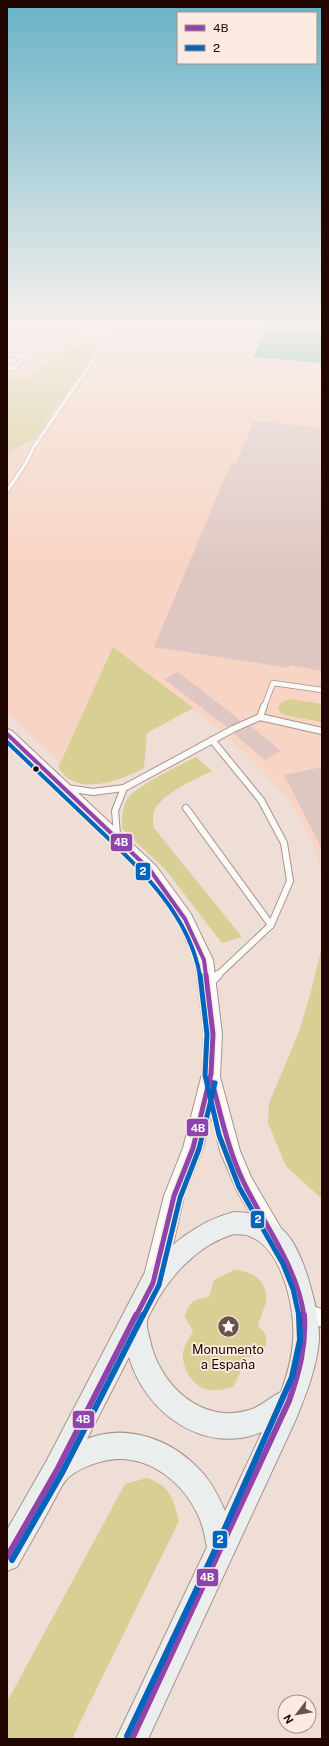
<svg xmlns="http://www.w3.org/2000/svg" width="329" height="1746" font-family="'Public Sans',sans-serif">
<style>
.built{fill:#f7d4c3}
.green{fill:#d8cf95}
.water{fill:#47b093}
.building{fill:#dec7c2}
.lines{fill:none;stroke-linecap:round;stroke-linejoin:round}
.service-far3-casing{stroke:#a8948a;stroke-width:4.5}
.service-far2-casing{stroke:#a8948a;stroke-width:6}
.service-far1-casing{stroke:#a8948a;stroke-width:8}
.service-casing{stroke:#a8948a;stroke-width:10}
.minor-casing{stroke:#a8948a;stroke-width:2}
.tertiary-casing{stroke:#a8948a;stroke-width:2}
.secondary-casing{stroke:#a8948a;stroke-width:2}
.service-far3{stroke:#fcfaf9;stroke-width:3.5}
.service-far2{stroke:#fcfaf9;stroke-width:4.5}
.service-far1{stroke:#fcfaf9;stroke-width:6}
.service{stroke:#fcfaf9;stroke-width:8}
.minor{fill:#fcfaf9;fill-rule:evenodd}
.tertiary{fill:#fcfaf9;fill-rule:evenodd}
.secondary{fill:#ebeeef;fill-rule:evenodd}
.bus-1-far2-casing{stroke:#fbebe3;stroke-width:7}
.bus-1-far1-casing{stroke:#fbebe3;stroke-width:8}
.bus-1-casing{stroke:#fbebe3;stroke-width:9}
.bus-2-far2-casing{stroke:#fbebe3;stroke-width:7}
.bus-2-far1-casing{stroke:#fbebe3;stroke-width:8}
.bus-2-casing{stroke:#fbebe3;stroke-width:9}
.bus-1-far2{stroke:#8e44ad;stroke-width:4}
.bus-1-far1{stroke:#8e44ad;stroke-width:5}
.bus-1{stroke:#8e44ad;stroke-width:6}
.bus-2-far2{stroke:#0065bd;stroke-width:4}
.bus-2-far1{stroke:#0065bd;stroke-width:5}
.bus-2{stroke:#0065bd;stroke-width:6}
.bus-dot{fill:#210700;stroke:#fbebe3;stroke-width:1.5}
.labels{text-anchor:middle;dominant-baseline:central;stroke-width:3.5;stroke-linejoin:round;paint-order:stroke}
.near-poi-label{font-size:13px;fill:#210700;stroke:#fbebe3}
.line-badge{stroke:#fbebe3;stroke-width:1.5}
.badge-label{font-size:11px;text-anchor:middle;font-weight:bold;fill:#fff}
</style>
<rect width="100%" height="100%" fill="#eeded6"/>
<polygon class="built" points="7,325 268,325 253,357 322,363 322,882 320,864 311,839 291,802 262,770 229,738 113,647 60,762 7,712"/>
<g class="green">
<polygon points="96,341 97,348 35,439 7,453 7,377 27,380 55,355"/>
<path d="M113,647L193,708L147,733L144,768C124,779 91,792 69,779C65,776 61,771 58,768Z"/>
<polygon points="290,699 322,704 322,722 285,715 280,712 278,707 282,702"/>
<path d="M196,757L212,771C197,779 159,794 154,812C152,816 154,823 154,828L242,937L222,943L165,869L122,829C122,819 122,810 126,801C133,787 180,765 196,757Z"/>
<polygon points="322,947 322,1199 286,1166 268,1123 269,1103 299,1032 310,995"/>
<path d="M234,1270C252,1270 269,1282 266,1302C264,1310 260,1318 258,1326L266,1335V1346L257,1354L247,1358L233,1387C224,1389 215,1392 205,1389C192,1385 182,1367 183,1354C183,1347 190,1338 193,1331L185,1317C189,1301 193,1300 209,1297L214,1280Z"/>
<path d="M147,1478C171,1486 173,1499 179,1521L72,1739H7V1702L125,1484Z"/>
</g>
<polygon class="water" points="268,325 322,325 322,363 253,357"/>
<g class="building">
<polygon points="254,421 322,428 322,671 290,665 289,668 154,647 231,463 236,463"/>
<polygon points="178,672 241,721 227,727 164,679"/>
<polygon points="249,727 252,727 281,751 265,760 234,734"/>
<polygon points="322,767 322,849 284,775"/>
</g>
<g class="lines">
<defs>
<g id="service-far3">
<polyline points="70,325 108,338 137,341"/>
<polyline points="7,354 25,357 13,369 7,367"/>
<polyline points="7,491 26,463 33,448 108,338 105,333 110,325"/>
</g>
<polyline id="service-far2" points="264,707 273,683 322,690"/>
<g id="service-far1">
<polyline points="260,717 322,731"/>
<polyline points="212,740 261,800 284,843 290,881 271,925 217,976"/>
<polyline points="67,788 93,792 124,788 233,729 260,717 264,706"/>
<polyline points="186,808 271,925"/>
<polyline points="117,834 115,811 124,788"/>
</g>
<polyline id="service" points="209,984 218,975"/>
<polygon id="minor" points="305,1304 322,1309 322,1327 299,1319 296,1313 299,1307"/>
<polygon id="tertiary" points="7,729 12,731 156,866 191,914 213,960 222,1034 220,1077 240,1151 251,1177 282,1230 285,1237 282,1244 275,1247 268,1244 237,1191 220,1151 211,1114 203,1148 184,1196 165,1280 162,1288 154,1291 146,1288 143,1280 164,1196 183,1148 202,1074 204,1034 195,960 178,922 144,874 7,742"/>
<path id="secondary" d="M234,1212C252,1212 270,1218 284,1231C304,1250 320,1313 319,1340C317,1367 306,1394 296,1419L148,1739H116L207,1547C205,1537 203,1525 198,1515C182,1480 144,1451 104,1461C91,1464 75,1470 66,1480C60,1487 56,1498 51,1506C40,1527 28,1547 17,1567L7,1571V1530L47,1460L144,1274C170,1245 196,1222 234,1212ZM234,1234C239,1235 245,1234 249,1236C282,1247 296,1310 293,1341C292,1359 287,1375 281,1392C270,1397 261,1407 249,1410C201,1425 159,1384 150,1340C149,1335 146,1327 147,1322C147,1318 151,1312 153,1308C169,1276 199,1244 234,1234ZM129,1357C145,1413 204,1456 262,1432L225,1511C218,1495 210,1479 197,1467C170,1439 125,1423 87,1439Z"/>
</defs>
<use href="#service-far3" class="service-far3-casing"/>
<use href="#service-far2" class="service-far2-casing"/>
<use href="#service-far1" class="service-far1-casing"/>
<use href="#service" class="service-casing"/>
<use href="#minor" class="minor-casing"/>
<use href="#tertiary" class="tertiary-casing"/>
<use href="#secondary" class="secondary-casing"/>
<use href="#service-far3" class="service-far3"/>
<use href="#service-far2" class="service-far2"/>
<use href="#service-far1" class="service-far1"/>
<use href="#service" class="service"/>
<use href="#minor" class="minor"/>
<use href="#tertiary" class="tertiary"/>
<use href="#secondary" class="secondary"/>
<defs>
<polyline id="bus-1-far2" points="7,734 150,870 185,919 204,960 206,976"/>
<g id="bus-1-far1">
<path d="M212,1082C221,1116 228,1149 243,1181C264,1225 297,1266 304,1316"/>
<polyline points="136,1316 153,1283 174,1196 193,1148 211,1074 213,1034 206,975"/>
</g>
<g id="bus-1">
<polyline points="7,1557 57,1470 136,1315"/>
<path d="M132,1739L289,1401C299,1372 306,1346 304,1315"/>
</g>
<path id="bus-2-far2" d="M7,742C34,768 62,794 89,820C134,863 189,911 200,976"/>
<g id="bus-2-far1">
<polyline points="200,975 207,1034 205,1075 219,1135 239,1187 283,1264 293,1289 299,1316"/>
<polyline points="143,1316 159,1285 180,1198 199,1149 215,1083"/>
</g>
<g id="bus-2">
<polyline points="12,1560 62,1473 143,1315"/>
<polyline points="127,1736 217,1546 292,1377 300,1340 299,1315"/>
</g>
</defs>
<use href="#bus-1-far2" class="bus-1-far2-casing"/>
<use href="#bus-1-far1" class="bus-1-far1-casing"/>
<use href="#bus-1" class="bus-1-casing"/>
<use href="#bus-2-far2" class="bus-2-far2-casing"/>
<use href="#bus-2-far1" class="bus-2-far1-casing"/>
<use href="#bus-2" class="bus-2-casing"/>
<use href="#bus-1-far2" class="bus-1-far2"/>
<use href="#bus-1-far1" class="bus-1-far1"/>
<use href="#bus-1" class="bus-1"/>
<use href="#bus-2-far2" class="bus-2-far2"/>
<use href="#bus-2-far1" class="bus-2-far1"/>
<use href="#bus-2" class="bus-2"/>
</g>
<linearGradient id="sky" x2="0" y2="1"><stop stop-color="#67b2c6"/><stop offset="0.57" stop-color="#f7f0ed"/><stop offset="1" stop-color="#f7f0ed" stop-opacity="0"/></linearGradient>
<rect width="329" height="569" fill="url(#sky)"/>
<defs>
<symbol id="sight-disc" viewBox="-11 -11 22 22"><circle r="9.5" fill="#69524b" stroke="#fbebe3"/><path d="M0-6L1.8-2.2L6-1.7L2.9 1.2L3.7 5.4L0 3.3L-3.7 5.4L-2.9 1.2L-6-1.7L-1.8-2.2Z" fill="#fff"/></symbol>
</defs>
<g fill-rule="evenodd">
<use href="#sight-disc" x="216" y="1314" width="25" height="25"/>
</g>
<circle class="bus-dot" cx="36" cy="769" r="3.5"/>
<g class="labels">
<g class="near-poi-label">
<text x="228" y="1349">Monumento<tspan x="228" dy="15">a España</tspan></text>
</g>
</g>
<g class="line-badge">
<rect x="110" y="833" width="23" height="19" rx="4" fill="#8e44ad"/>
<rect x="135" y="862" width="16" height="19" rx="4" fill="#0065bd"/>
<rect x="186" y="1118" width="23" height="19" rx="4" fill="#8e44ad"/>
<rect x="250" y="1210" width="15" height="19" rx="4" fill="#0065bd"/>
<rect x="72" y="1410" width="23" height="19" rx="4" fill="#8e44ad"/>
<rect x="212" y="1530" width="16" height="19" rx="4" fill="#0065bd"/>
<rect x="196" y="1568" width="23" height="19" rx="4" fill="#8e44ad"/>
</g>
<g class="badge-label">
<text x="121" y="846">4B</text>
<text x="143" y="875">2</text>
<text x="198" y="1132">4B</text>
<text x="258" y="1223">2</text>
<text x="83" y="1423">4B</text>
<text x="220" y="1543">2</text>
<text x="207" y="1581">4B</text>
</g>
<rect width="329" height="1746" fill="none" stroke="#210700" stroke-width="16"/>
<rect x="177" y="12" width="140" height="52" fill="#fbebe3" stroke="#a49088"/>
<rect x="185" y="25" width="20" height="6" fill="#8e44ad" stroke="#a49088"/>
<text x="213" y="32" font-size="12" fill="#210700">4B</text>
<rect x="185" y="45" width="20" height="6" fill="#0065bd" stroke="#a49088"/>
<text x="213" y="52" font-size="12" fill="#210700">2</text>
<g transform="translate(297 1714) rotate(239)"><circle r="19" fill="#fbebe3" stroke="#a49088"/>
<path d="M0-3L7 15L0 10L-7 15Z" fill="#69524b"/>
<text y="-6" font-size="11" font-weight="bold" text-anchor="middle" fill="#210700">N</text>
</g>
</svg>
